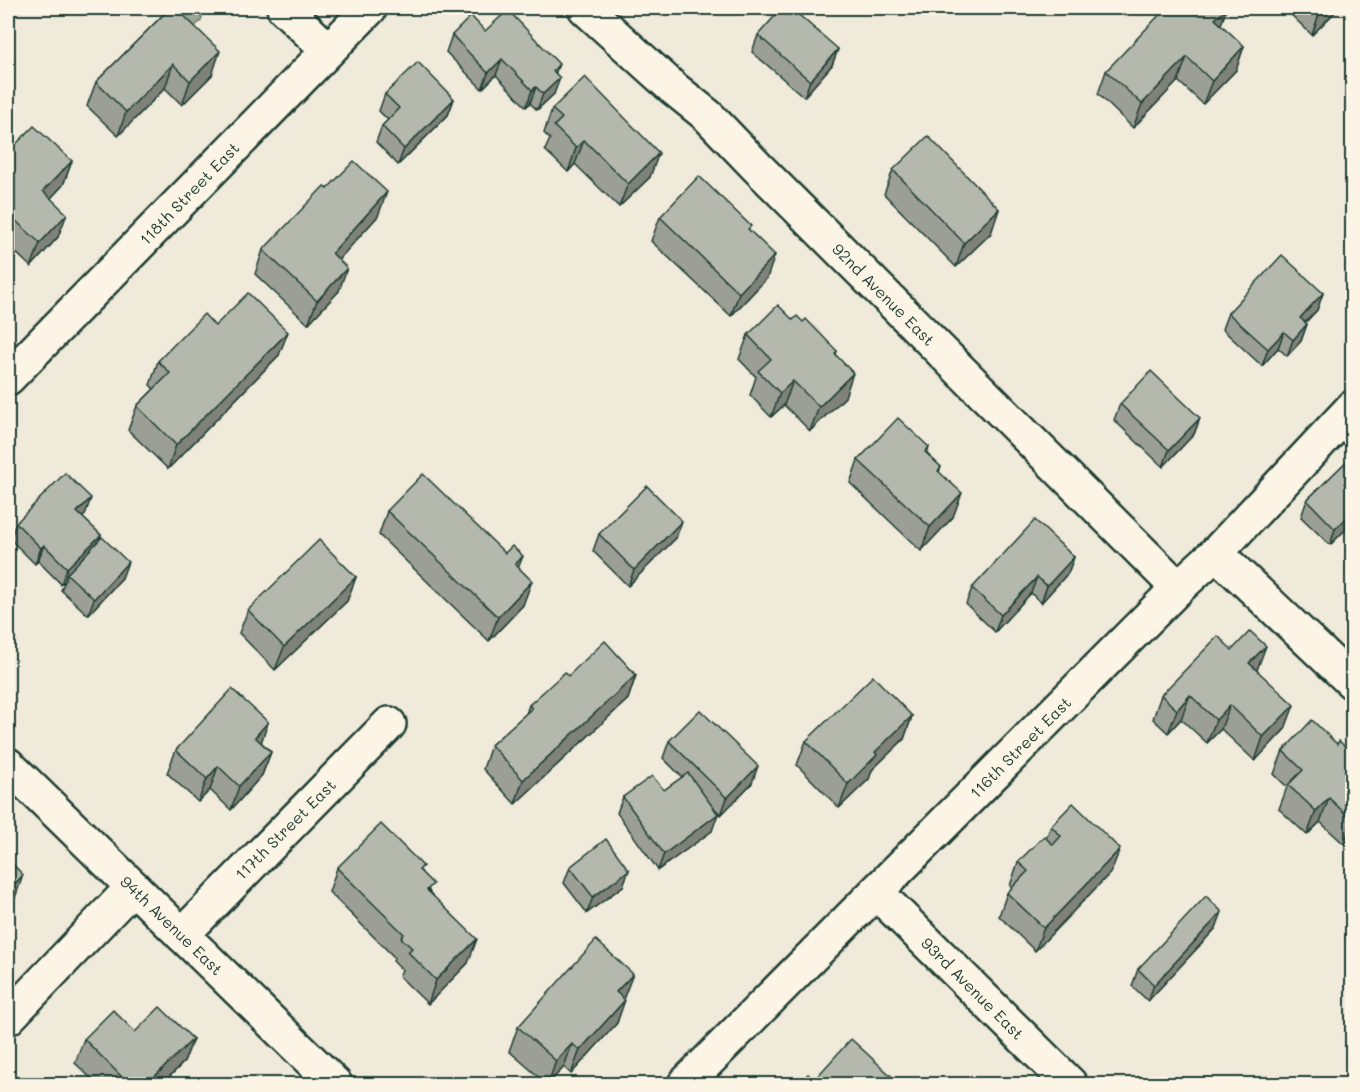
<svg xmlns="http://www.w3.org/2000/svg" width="1360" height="1092" font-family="Mali,sans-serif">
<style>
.water{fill:#9fa89a;stroke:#6c7d71;stroke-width:1.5}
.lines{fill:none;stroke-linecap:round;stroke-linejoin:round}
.minor-casing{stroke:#1f3d34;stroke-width:38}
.major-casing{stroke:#1f3d34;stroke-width:38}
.minor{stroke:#fcf5e5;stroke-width:33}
.major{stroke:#fcf5e5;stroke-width:33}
.wall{fill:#9c9f95;stroke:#1f3d34;stroke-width:1.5}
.shaded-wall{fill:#7f8279;stroke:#1f3d34;stroke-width:1.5}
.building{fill:#b5b9ad;stroke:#1f3d34;stroke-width:1.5}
.labels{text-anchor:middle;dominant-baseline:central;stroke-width:4.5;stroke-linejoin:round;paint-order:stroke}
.street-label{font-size:16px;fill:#1f3d34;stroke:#fcf5e5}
</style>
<rect width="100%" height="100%" fill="#efeada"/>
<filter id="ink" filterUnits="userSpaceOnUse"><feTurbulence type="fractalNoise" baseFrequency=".0167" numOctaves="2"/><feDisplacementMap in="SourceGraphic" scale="12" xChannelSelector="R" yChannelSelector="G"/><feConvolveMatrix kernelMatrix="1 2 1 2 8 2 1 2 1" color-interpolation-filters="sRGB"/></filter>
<g filter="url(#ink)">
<polygon class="water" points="160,8 196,8 202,17 201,21 195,26 166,18"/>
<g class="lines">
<defs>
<g id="minor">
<polyline points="284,8 328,50"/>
<polyline points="585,8 672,87 708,116 757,167 1178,588"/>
<polyline points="8,378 370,8"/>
<polyline points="1216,553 1352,682"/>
<polyline points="876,892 1070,1084"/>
<polyline points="182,935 389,724"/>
<polyline points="8,1018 133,887"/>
<polyline points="685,1084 1178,588 1216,553 1352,408"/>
</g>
<polyline id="major" points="8,765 335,1084"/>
</defs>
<use href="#minor" class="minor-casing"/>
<use href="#major" class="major-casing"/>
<use href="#minor" class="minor"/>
<use href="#major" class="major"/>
</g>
<g class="wall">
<polygon points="170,8 212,75 182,105 165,88 118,136 87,106 96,82"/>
<polygon points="739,8 755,8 747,15"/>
<polygon points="1284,8 1339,8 1312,35"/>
<polygon points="1221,25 1244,46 1236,70 1203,104 1178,81 1133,128 1098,94 1106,71"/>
<polygon points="485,31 556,74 554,94 537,110 530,103 526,107 496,75 482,89 446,52 452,35"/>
<polygon points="758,35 838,49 832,65 804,97 752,52"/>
<polygon points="385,94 454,99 448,115 398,165 376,142 382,126 388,120 379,111"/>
<polygon points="552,109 650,177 619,207 575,164 568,172 545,150 550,139 544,133"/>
<polygon points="8,140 14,146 72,161 63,185 51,198 58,237 31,267 8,245"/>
<polygon points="893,170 999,209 991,233 956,267 884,194"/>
<polygon points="327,189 378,216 339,259 339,291 308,324 255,274 263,250"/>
<polygon points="660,217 749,230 767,278 731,316 651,241"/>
<polygon points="1323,293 1317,310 1305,323 1307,324 1301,341 1287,356 1278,348 1262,366 1222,329 1228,313"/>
<polygon points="793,320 837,351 836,355 845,397 810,431 784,405 771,417 750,395 756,377 739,359 748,335"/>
<polygon points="215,326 279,355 168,469 128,430 137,406 154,389 150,385 158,361"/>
<polygon points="1120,404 1200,418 1194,434 1163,467 1114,420"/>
<polygon points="929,447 927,454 941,467 939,472 953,517 921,551 850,483 858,460"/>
<polygon points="1353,455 1353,522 1330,545 1301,517 1307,500"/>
<polygon points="387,511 518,568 523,605 489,641 379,535"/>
<polygon points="85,515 82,517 101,535 98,541 122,578 88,615 61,590 65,581 61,584 38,561 35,564 10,539 16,523"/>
<polygon points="599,534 676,538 628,586 593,551"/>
<polygon points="1074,557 1068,573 1041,603 1031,593 995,632 966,604 972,588"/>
<polygon points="356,577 347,601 275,670 239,633 248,610"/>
<polygon points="1232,650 1257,670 1285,729 1255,761 1221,729 1207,743 1181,719 1168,733 1153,719 1161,695"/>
<polygon points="636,675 628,699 515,804 483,769 491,745 526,714 529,705 568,676"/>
<polygon points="912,716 904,739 872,770 869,779 839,808 797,765 806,741"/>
<polygon points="268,722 261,742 271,752 262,775 231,810 210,790 198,802 167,773 176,750"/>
<polygon points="669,741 752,783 721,815 711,805 712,831 658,870 617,813 623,797 664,790 682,777 663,758"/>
<polygon points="1337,744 1353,754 1353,835 1344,844 1320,822 1307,835 1279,809 1287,787 1274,774 1283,751"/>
<polygon points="1051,826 1111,872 1035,951 999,916 1007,893 1012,888 1010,886 1018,862 1046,838"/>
<polygon points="570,867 623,886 587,913 564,883"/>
<polygon points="337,868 421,871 430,893 468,963 428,1004 399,976 402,970 393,961 394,957 329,892"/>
<polygon points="1216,928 1148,1001 1132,986 1138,969"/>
<polygon points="624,997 617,1023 571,1074 564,1067 548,1084 547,1084 509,1051 518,1027"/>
<polygon points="135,1032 193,1039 184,1062 162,1084 97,1084 75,1063 84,1039"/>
</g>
<g class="shaded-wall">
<polygon points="750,8 755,8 747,15"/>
<polygon points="1227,8 1219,30 1215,19"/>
<polygon points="1324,8 1339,8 1312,35 1320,11"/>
<polygon points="1244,46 1236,70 1203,104 1212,81"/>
<polygon points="838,49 832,65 804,97 810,81"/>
<polygon points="220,51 212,75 182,105 190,81"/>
<polygon points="1187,57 1178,81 1133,128 1142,104"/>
<polygon points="502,59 496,75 482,89 488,73"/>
<polygon points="173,64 165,88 118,136 126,112"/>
<polygon points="559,64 553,80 553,71"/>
<polygon points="560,78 554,94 537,110 543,94"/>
<polygon points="536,87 530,103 526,107 532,90"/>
<polygon points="454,99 448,115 398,165 404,149"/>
<polygon points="584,140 575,164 568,172 576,148"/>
<polygon points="659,153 650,177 619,207 628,184"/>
<polygon points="72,161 63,185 35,215 43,191"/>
<polygon points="387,192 378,216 323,277 332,253"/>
<polygon points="999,209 991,233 956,267 964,243"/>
<polygon points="67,214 58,237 31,267 40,243"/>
<polygon points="15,220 8,242 8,237 12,223"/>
<polygon points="775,255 767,278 731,316 739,293"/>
<polygon points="347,268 339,291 308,324 317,301"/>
<polygon points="1323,293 1317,310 1294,334 1300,318"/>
<polygon points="1307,324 1301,341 1287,356 1293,340"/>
<polygon points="288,332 279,355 168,469 176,445"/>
<polygon points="1284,332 1278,348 1262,366 1268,349"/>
<polygon points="853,373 845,397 810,431 819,407"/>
<polygon points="793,381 784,405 771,417 780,393"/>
<polygon points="1200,418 1194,434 1163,467 1169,450"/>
<polygon points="962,493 953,517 921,551 930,527"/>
<polygon points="91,498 85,515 71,528 77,512"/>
<polygon points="1353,512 1353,522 1330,545 1335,529"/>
<polygon points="682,521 676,538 628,586 634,570"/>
<polygon points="101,535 95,551 67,574 65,581 61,584 67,568"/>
<polygon points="44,545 38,561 35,564 41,548"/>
<polygon points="523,556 514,579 515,564"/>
<polygon points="1074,557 1068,573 1041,603 1047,586"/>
<polygon points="128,562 122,578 88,615 94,599"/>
<polygon points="356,577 347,601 275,670 284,647"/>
<polygon points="1037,577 1031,593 995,632 1001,615"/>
<polygon points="532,581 523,605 489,641 498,617"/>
<polygon points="1266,646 1257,670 1241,687 1249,663"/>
<polygon points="636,675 628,699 515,804 523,780"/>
<polygon points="1190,695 1181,719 1168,733 1177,710"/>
<polygon points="1230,705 1221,729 1207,743 1216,720"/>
<polygon points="1294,705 1285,729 1255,761 1263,737"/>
<polygon points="912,716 904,739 872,770 869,779 839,808 848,784 875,752"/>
<polygon points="268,722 260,746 255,737"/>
<polygon points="271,752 262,775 231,810 239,786"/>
<polygon points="218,766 210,790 198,802 207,779"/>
<polygon points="758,766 752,783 721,815 727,798"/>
<polygon points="1329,798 1320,822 1307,835 1316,811"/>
<polygon points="718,814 712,831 658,870 664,854"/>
<polygon points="1352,820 1353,835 1344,844"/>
<polygon points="1120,849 1111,872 1035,951 1044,928"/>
<polygon points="629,870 623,886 587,913 593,897"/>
<polygon points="23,875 15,898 8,906 8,891"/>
<polygon points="1222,912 1216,928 1148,1001 1154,985"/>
<polygon points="477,939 468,963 428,1004 436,980"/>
<polygon points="633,974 624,997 608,1015 616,992"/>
<polygon points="625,1000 617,1023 571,1074 580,1050"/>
<polygon points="193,1039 184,1062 162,1084 147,1084"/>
<polygon points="572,1044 564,1067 548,1084 556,1061"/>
</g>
<g class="building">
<polygon points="170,8 176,8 220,51 190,81 173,64 126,112 96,82"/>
<polygon points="782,8 791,8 838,49 810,81 758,35"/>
<polygon points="1166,8 1227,8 1215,19 1244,46 1212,81 1187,57 1142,104 1106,71"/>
<polygon points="1317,8 1324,8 1320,11"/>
<polygon points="508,10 559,64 553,71 560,78 543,94 536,87 532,90 502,59 488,73 452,35 471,16 485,31"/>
<polygon points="418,62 454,99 404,149 382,126 399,108 385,94"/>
<polygon points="585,77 659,153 628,184 584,140 576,148 554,126 562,118 552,109"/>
<polygon points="34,126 72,161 43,191 67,214 40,243 15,220 12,223 8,219 8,140 14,146"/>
<polygon points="928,136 999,209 964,243 893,170"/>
<polygon points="354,161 387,192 332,253 347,268 317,301 263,250 324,186 327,189"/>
<polygon points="699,176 751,226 748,229 775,255 739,293 660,217"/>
<polygon points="1282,255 1323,293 1300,318 1307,324 1293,340 1284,332 1268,349 1228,313"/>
<polygon points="248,293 288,332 176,445 137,406 170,373 158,361 204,314 215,326"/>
<polygon points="778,305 793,320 797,316 803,322 806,319 837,351 835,354 853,373 819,407 793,381 780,393 758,371 771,359 748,335"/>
<polygon points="1151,371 1200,418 1169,450 1120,404"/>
<polygon points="898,418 929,447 925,452 941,467 938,471 962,493 930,527 858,460"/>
<polygon points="1353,455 1353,512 1335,529 1307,500"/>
<polygon points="65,473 91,498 77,512 101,535 67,568 44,545 41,548 16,523"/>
<polygon points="423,474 505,553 512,546 523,556 515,564 532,581 498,617 387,511"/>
<polygon points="647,486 682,521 634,570 599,534"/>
<polygon points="1035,520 1074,557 1047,586 1037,577 1001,615 972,588"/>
<polygon points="102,537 128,562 94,599 67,574"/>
<polygon points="319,540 356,577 284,647 248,610"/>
<polygon points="1250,631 1266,646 1249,663 1294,705 1263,737 1230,705 1216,720 1190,695 1177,710 1161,695 1218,636 1232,650"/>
<polygon points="605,641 636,675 523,780 491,745 532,708 529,705 565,672 568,676"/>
<polygon points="873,676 912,716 875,752 877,755 848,784 806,741"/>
<polygon points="232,689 268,722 255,737 271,752 239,786 218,766 207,779 176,750"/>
<polygon points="700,710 758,766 727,798 669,741"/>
<polygon points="1312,720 1337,744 1339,741 1353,754 1352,820 1329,798 1316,811 1288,785 1303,770 1283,751"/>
<polygon points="688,773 718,814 664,854 623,797 652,776 664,790"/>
<polygon points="1073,803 1120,849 1044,928 1007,893 1028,871 1018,862 1044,836 1053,845 1061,836 1051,826"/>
<polygon points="381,824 423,866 419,870 433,884 427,890 477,939 436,980 408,952 412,948 401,938 404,934 337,868"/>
<polygon points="606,839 629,870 593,897 570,867"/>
<polygon points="8,859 23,875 8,891"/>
<polygon points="1206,896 1222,912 1154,985 1138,969"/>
<polygon points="596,940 633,974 616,992 625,1000 580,1050 572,1044 556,1061 518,1027"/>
<polygon points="160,1007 193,1039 147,1084 129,1084 84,1039 113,1010 135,1032"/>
<polygon points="851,1039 900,1084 798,1084 808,1074 814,1080"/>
</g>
</g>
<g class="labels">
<g class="street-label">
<text transform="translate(189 193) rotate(-46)">118th Street East</text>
<text transform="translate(884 294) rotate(45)">92nd Avenue East</text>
<text transform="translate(1020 747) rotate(-45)">116th Street East</text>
<text transform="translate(285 829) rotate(-45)">117th Street East</text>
<text transform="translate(172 925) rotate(44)">94th Avenue East</text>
<text transform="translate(973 988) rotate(45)">93rd Avenue East</text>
</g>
</g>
<rect width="1360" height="1092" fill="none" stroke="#fcf5e5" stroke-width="30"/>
<rect x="15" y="15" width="1330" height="1062" fill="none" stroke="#1f3d34" stroke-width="2" filter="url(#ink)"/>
</svg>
